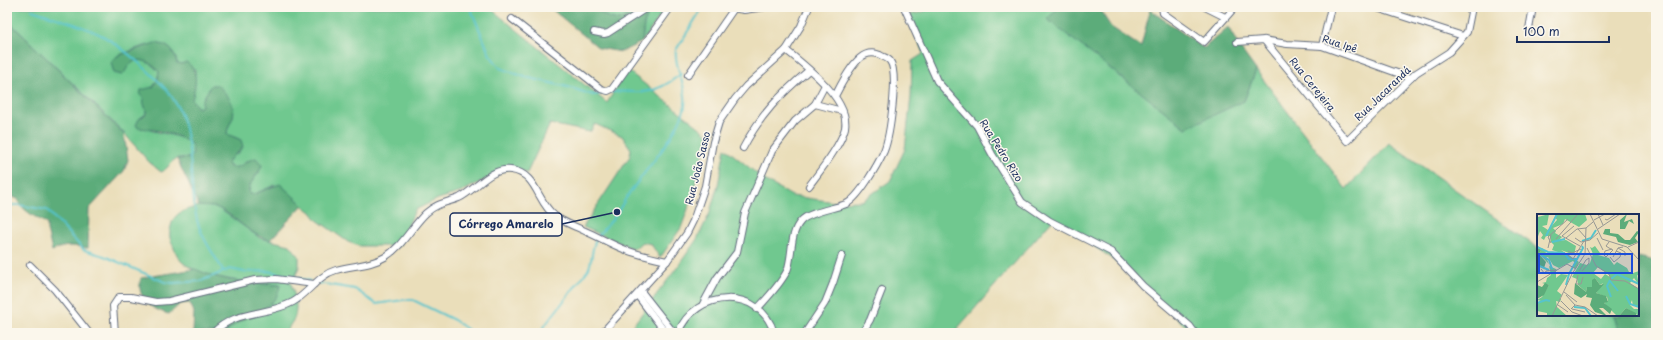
<svg xmlns="http://www.w3.org/2000/svg" width="1663" height="340" font-family="'Playpen Sans',sans-serif">
<style>
.green{fill:#70c88f;stroke:#467c76}
.forest{fill:#5cac7a;stroke:#3c6e6c}
.lines{fill:none;stroke-linecap:round;stroke-linejoin:round}
.stream{stroke:#56c4cc;stroke-width:2}
.minor-casing{stroke:#636c7e;stroke-width:8}
.minor{stroke:#fff;stroke-width:6}
.labels{text-anchor:middle;dominant-baseline:central;stroke-width:3;stroke-linejoin:round;paint-order:stroke}
.street-label{font-size:10px;fill:#1b2f5e;stroke:#fbf7ec}
.inset-river{fill:none;stroke:#56c4cc;stroke-width:2}
.inset-road{fill:none;stroke:#979895;stroke-width:1}
.view{fill:#1d4ed8;fill-opacity:0.15;stroke:#1d4ed8;stroke-width:2}
.inset-edge{fill:none;stroke:#1b2f5e;stroke-width:2}
.leader{fill:none;stroke:#1b2f5e;stroke-width:1.5}
.callout-dot{fill:#1b2f5e;stroke:#fbf7ec;stroke-width:1.5}
.callout{fill:#fbf7ec;stroke:#1b2f5e;stroke-width:1.5}
.callout-label{font-size:11px;text-anchor:middle;font-weight:bold;fill:#1b2f5e}
</style>
<rect width="100%" height="100%" fill="#fbf7ec"/>
<filter id="ink" filterUnits="userSpaceOnUse"><feTurbulence type="fractalNoise" baseFrequency=".025" numOctaves="2"/><feDisplacementMap in="SourceGraphic" scale="8" xChannelSelector="R" yChannelSelector="G"/><feConvolveMatrix kernelMatrix="1 2 1 2 8 2 1 2 1" color-interpolation-filters="sRGB"/></filter>
<filter id="wash" filterUnits="userSpaceOnUse"><feTurbulence type="fractalNoise" baseFrequency=".012" numOctaves="4" result="noise"/><feDisplacementMap in="SourceGraphic" scale="16" xChannelSelector="R" yChannelSelector="G"/><feGaussianBlur stdDeviation="0.9" result="paint"/><feColorMatrix in="noise" values="0 0 0 0 0 0 0 0 0 0 0 0 0 0 0 0 0 1.4 0 .05"/><feComposite in="paint" operator="in"/></filter>
<g filter="url(#wash)">
<rect width="100%" height="100%" fill="#eadeba"/>
<g class="green">
<path d="M7,7H495L491,9L607,103L627,70L709,135L688,209L681,228L660,258L651,244L642,242L634,249L583,227L630,156L631,149L622,136L595,124L590,132L550,124L527,173L510,168L474,185L462,192L438,199L415,210L399,246H359L348,242L317,220L311,212L275,185L254,194H249L250,184L260,171L248,160C242,165 238,169 230,167L228,163L233,155L239,153V139L227,134C227,128 230,124 232,119C238,106 226,94 218,85L202,106L198,108L192,100L195,79V70L184,63L182,64L177,63C171,30 137,49 117,56L114,72L122,75C124,72 127,67 130,64C140,55 153,64 159,72L156,84L144,99C143,104 147,108 146,114L139,119C141,122 144,127 147,129C157,134 207,136 190,158C187,158 182,157 179,158C171,159 168,170 161,172L149,162L122,131L7,20Z"/>
<path d="M593,7H628L626,16L619,20C608,18 602,15 593,7Z"/>
<polygon points="651,7 666,7 642,42 644,24"/>
<polygon points="932,7 1060,7 1048,19 1244,101 1256,70 1346,189 1389,143 1538,248 1538,315 1614,315 1619,333 1192,333 1128,269 1053,219 957,329 962,333 627,333 676,269 697,239 709,215 718,185 725,148 766,181 792,196 835,202 862,201 890,181 905,149 911,97 912,61 923,54 909,15 923,12"/>
<path d="M199,206L217,207L260,238L290,245L299,256V267L295,277L290,281C294,292 299,307 294,319C291,324 288,327 287,333H225L234,325L248,317L280,285C255,284 200,278 182,262C178,258 174,249 172,243C170,239 169,236 170,231C173,212 182,211 199,206Z"/>
</g>
<g class="forest">
<path d="M549,7H593C602,15 607,18 619,20L626,16L628,7H651L644,24L642,42L621,52L599,48Z"/>
<polygon points="1060,7 1098,7 1111,27 1141,47 1150,10 1204,48 1228,27 1240,48 1256,70 1244,101 1186,128 1047,19"/>
<path d="M7,20L124,134L128,160L124,171L89,209L88,248C75,246 65,244 52,251L47,230V224C37,217 22,212 18,199L7,195Z"/>
<path d="M155,43C169,45 174,50 177,63L182,64L186,62C200,70 195,87 192,100L198,108L202,106V101L211,85H218C226,94 238,106 232,119C230,124 227,128 227,134L241,140L243,147C238,154 231,155 228,163L230,167C240,170 247,159 256,158L262,165C259,175 247,183 249,194H254L280,184L303,205L270,240C249,235 237,217 218,208C213,206 205,207 199,206L177,159L190,158L193,154L192,145C181,134 154,129 138,128L136,125L139,119L146,114C147,108 142,104 144,99L140,95L141,90L153,87L158,79L159,72C153,64 140,55 130,64C127,67 126,72 122,75L114,73L111,63L117,56Z"/>
<polygon points="1638,257 1656,261 1656,333 1619,333 1614,315 1638,315"/>
<path d="M195,269C221,281 252,284 280,285C278,312 240,315 225,333H193L194,312L190,303L180,304L169,314C152,310 135,297 141,278Z"/>
</g>
<g class="lines">
<g class="stream">
<polyline points="470,7 490,55 500,68 525,77 568,87 593,95 606,93"/>
<path d="M32,10C55,18 79,24 101,35C120,45 165,83 175,102C180,111 184,123 186,133C193,160 190,188 196,215C199,235 214,254 224,272"/>
<path d="M611,92C621,91 629,92 640,92C655,92 668,84 681,74"/>
<polyline points="7,205 19,205 47,210 84,250 104,256 165,282 173,283 201,281 230,269 244,272 268,271 310,281"/>
<polyline points="318,283 355,289 376,304 403,300 413,300 454,320 473,333"/>
<path d="M539,333L588,270C593,261 591,246 597,238C601,231 607,226 612,220C619,211 624,200 631,191C648,167 675,138 684,110C690,89 673,68 676,50L703,7"/>
</g>
</g>
</g>
<g filter="url(#ink)">
<g class="lines">
<defs>
<g id="minor">
<polyline points="904,7 937,81 977,126 992,154 1022,202 1050,221 1111,252 1143,286 1190,326 1195,333"/>
<polyline points="1162,7 1163,13 1204,42 1235,7"/>
<polyline points="1205,7 1225,17"/>
<polyline points="1374,7 1463,36"/>
<polyline points="732,8 744,10 765,7"/>
<polyline points="512,19 601,89 608,91 612,89 671,7"/>
<polyline points="1529,29 1533,7"/>
<polyline points="594,32 604,34 608,33 648,7"/>
<polyline points="1264,40 1347,141 1416,73 1449,52 1467,32 1472,7"/>
<polyline points="1237,42 1264,40 1287,44 1322,46 1411,78"/>
<polyline points="1322,46 1331,7"/>
<path d="M786,50C805,66 850,99 845,128C841,145 820,171 809,186"/>
<polyline points="688,75 735,7"/>
<polyline points="815,104 825,85"/>
<path d="M743,148C761,114 780,95 809,70"/>
<polyline points="30,265 55,290 89,333"/>
<polyline points="641,291 674,333"/>
<polyline points="637,295 666,333"/>
<polyline points="703,304 717,278 737,252 745,213 772,151 795,121 815,104 842,111"/>
<path d="M757,309C768,297 780,285 787,271C793,256 789,234 801,221C809,212 833,209 846,204C859,198 878,164 884,151C890,136 899,73 890,61C888,58 883,57 880,55C873,52 866,53 860,58C849,68 842,83 835,96"/>
<polyline points="115,333 113,306 119,297 131,297 156,302 169,301 255,280 276,279 314,284"/>
<path d="M213,333C234,310 267,316 293,302C309,293 318,275 336,270C353,265 370,266 385,257C403,246 412,226 426,213C437,203 446,203 459,198C476,190 490,167 511,170C537,173 537,203 555,216C564,223 575,226 585,231C599,237 612,245 626,250C639,255 653,258 667,261"/>
<polyline points="602,333 667,261 687,233 693,221 705,186 713,142 719,122 735,99 746,86 786,50 801,26 809,7"/>
<path d="M678,333C695,289 761,286 774,333"/>
<polyline points="805,333 825,303 833,283 842,255"/>
<polyline points="862,333 870,320 882,290"/>
</g>
</defs>
<use href="#minor" class="minor-casing"/>
<use href="#minor" class="minor"/>
</g>
</g>
<g class="labels">
<g class="street-label">
<text transform="translate(1340 43) rotate(18)">Rua Ipê</text>
<text transform="translate(1313 84) rotate(51)">Rua Cerejeira</text>
<text transform="translate(1382 93) rotate(-44)">Rua Jacarandá</text>
<text transform="translate(1002 150) rotate(58)">Rua Pedro Rizo</text>
<text transform="translate(697 168) rotate(-76)">Rua João Sasso</text>
</g>
</g>
<g transform="translate(1537 214)">
<rect width="102" height="102" fill="#eadeba"/>
<path d="M12,0L10,11L5,12L11,16L20,6L18,3L20,0H48L50,6L42,13L28,5L26,10L16,14L19,17L18,19L25,23L21,27L29,26L39,32L37,41L24,36L42,48L39,55L35,53L38,49L36,47L22,54L16,51L11,43H9L12,50L2,40L5,34L10,40L24,39L15,36L17,31L14,28L13,22H9L7,26L4,24L6,21L3,17L0,25L1,3ZM58,32L63,39L61,41L72,44L77,51L80,48L90,54L93,60L102,57V62L100,61L102,71L97,64L93,69L102,75V92H96L95,86L93,91L97,95H101L102,102L89,94L82,102H73L79,101L67,89L71,87L70,83L59,79L66,69L63,71L58,64L55,73H50L49,78L41,71L40,65L35,63L43,49L50,51L53,49L56,40L53,33L55,34ZM61,53L72,61L73,63L68,60L64,65L56,59ZM12,52L19,55V64L24,60L31,61L20,77L25,81L23,84L24,85L23,88L19,87L20,93L30,102H10V99L0,97V89L4,87L0,86L5,83L12,71L5,69L9,68L10,64L14,61Z" fill="#70c88f" fill-rule="evenodd"/>
<path d="M90,0L87,8L95,5L97,10L92,7L88,15H83V6ZM68,15H73V19L81,20L88,26H93L100,17L102,18L98,24L101,28L93,31L81,28L79,23L66,20ZM0,31L4,36L2,40L9,48L7,54L0,51ZM58,64L63,71L67,70L59,79L69,82L71,88L67,89L75,95L73,100L66,94H62L70,102L58,98L53,91L55,84L49,83L50,80L44,84L37,80L38,69L49,78L50,73H55V66ZM8,69L12,71L7,81L0,85V71L5,73ZM89,94L99,99V102H82Z" fill="#5cac7a"/>
<path class="inset-river" d="M9,22L20,0M45,27L54,24L59,16M15,28L28,25M0,33L11,38L27,39L32,45H40M4,41L12,46L15,55M0,51L12,56M74,65L80,60L102,70M73,66L70,72L74,83M73,67L81,77M29,71L32,60L46,34L45,32M89,82L93,90L102,93M0,89L9,86L13,87M37,93L48,94L54,102"/>
<path class="inset-road" d="M53,0L65,25L90,33L102,46M61,0L66,11M68,5L70,6L79,0M57,6L68,0M37,12L25,22L43,32M40,15L49,14L56,8M41,15L49,24M61,15L83,0M29,24L40,15M38,24L44,28L53,26L61,19M60,24L66,36M19,25L41,0M72,28L69,32L72,34L76,36L69,43L67,41L68,37L75,35M14,29L11,23L31,5M91,33L102,28M11,34L14,21M50,34L59,52L72,60L74,66L88,67L102,75M81,34L88,38V42M31,37L35,39L44,35M31,41L36,45L47,27M73,43L77,48L83,43L84,39L79,37M76,43L81,34L86,33M4,55L8,60L9,57L20,56M42,57L49,46M45,57L52,49V44L49,46M41,61L39,70H44L46,63M0,68L30,50L39,55M27,78L40,88M29,81L38,91M24,87L35,98L46,102M21,91L31,98M34,95L38,91L48,93L61,102M35,95L48,98M15,102L35,60L48,40L49,14"/>
<path class="view" d="M2,40H95V59H2Z"/>
<rect width="102" height="102" class="inset-edge"/>
</g>
<path class="leader" d="M617 212L562 224"/>
<circle class="callout-dot" cx="617" cy="212" r="4"/>
<rect class="callout" x="450" y="213" width="112" height="23" rx="4"/>
<g class="callout-label">
<text x="506" y="228">Córrego Amarelo</text>
</g>
<rect width="1663" height="340" fill="none" stroke="#fbf7ec" stroke-width="24"/>
<path d="M1517 36v6h92v-6" fill="none" stroke="#1b2f5e" stroke-width="2"/>
<text x="1523" y="36" font-size="12" fill="#1b2f5e" stroke="#fbf7ec" stroke-width="3" paint-order="stroke">100 m</text>
</svg>
